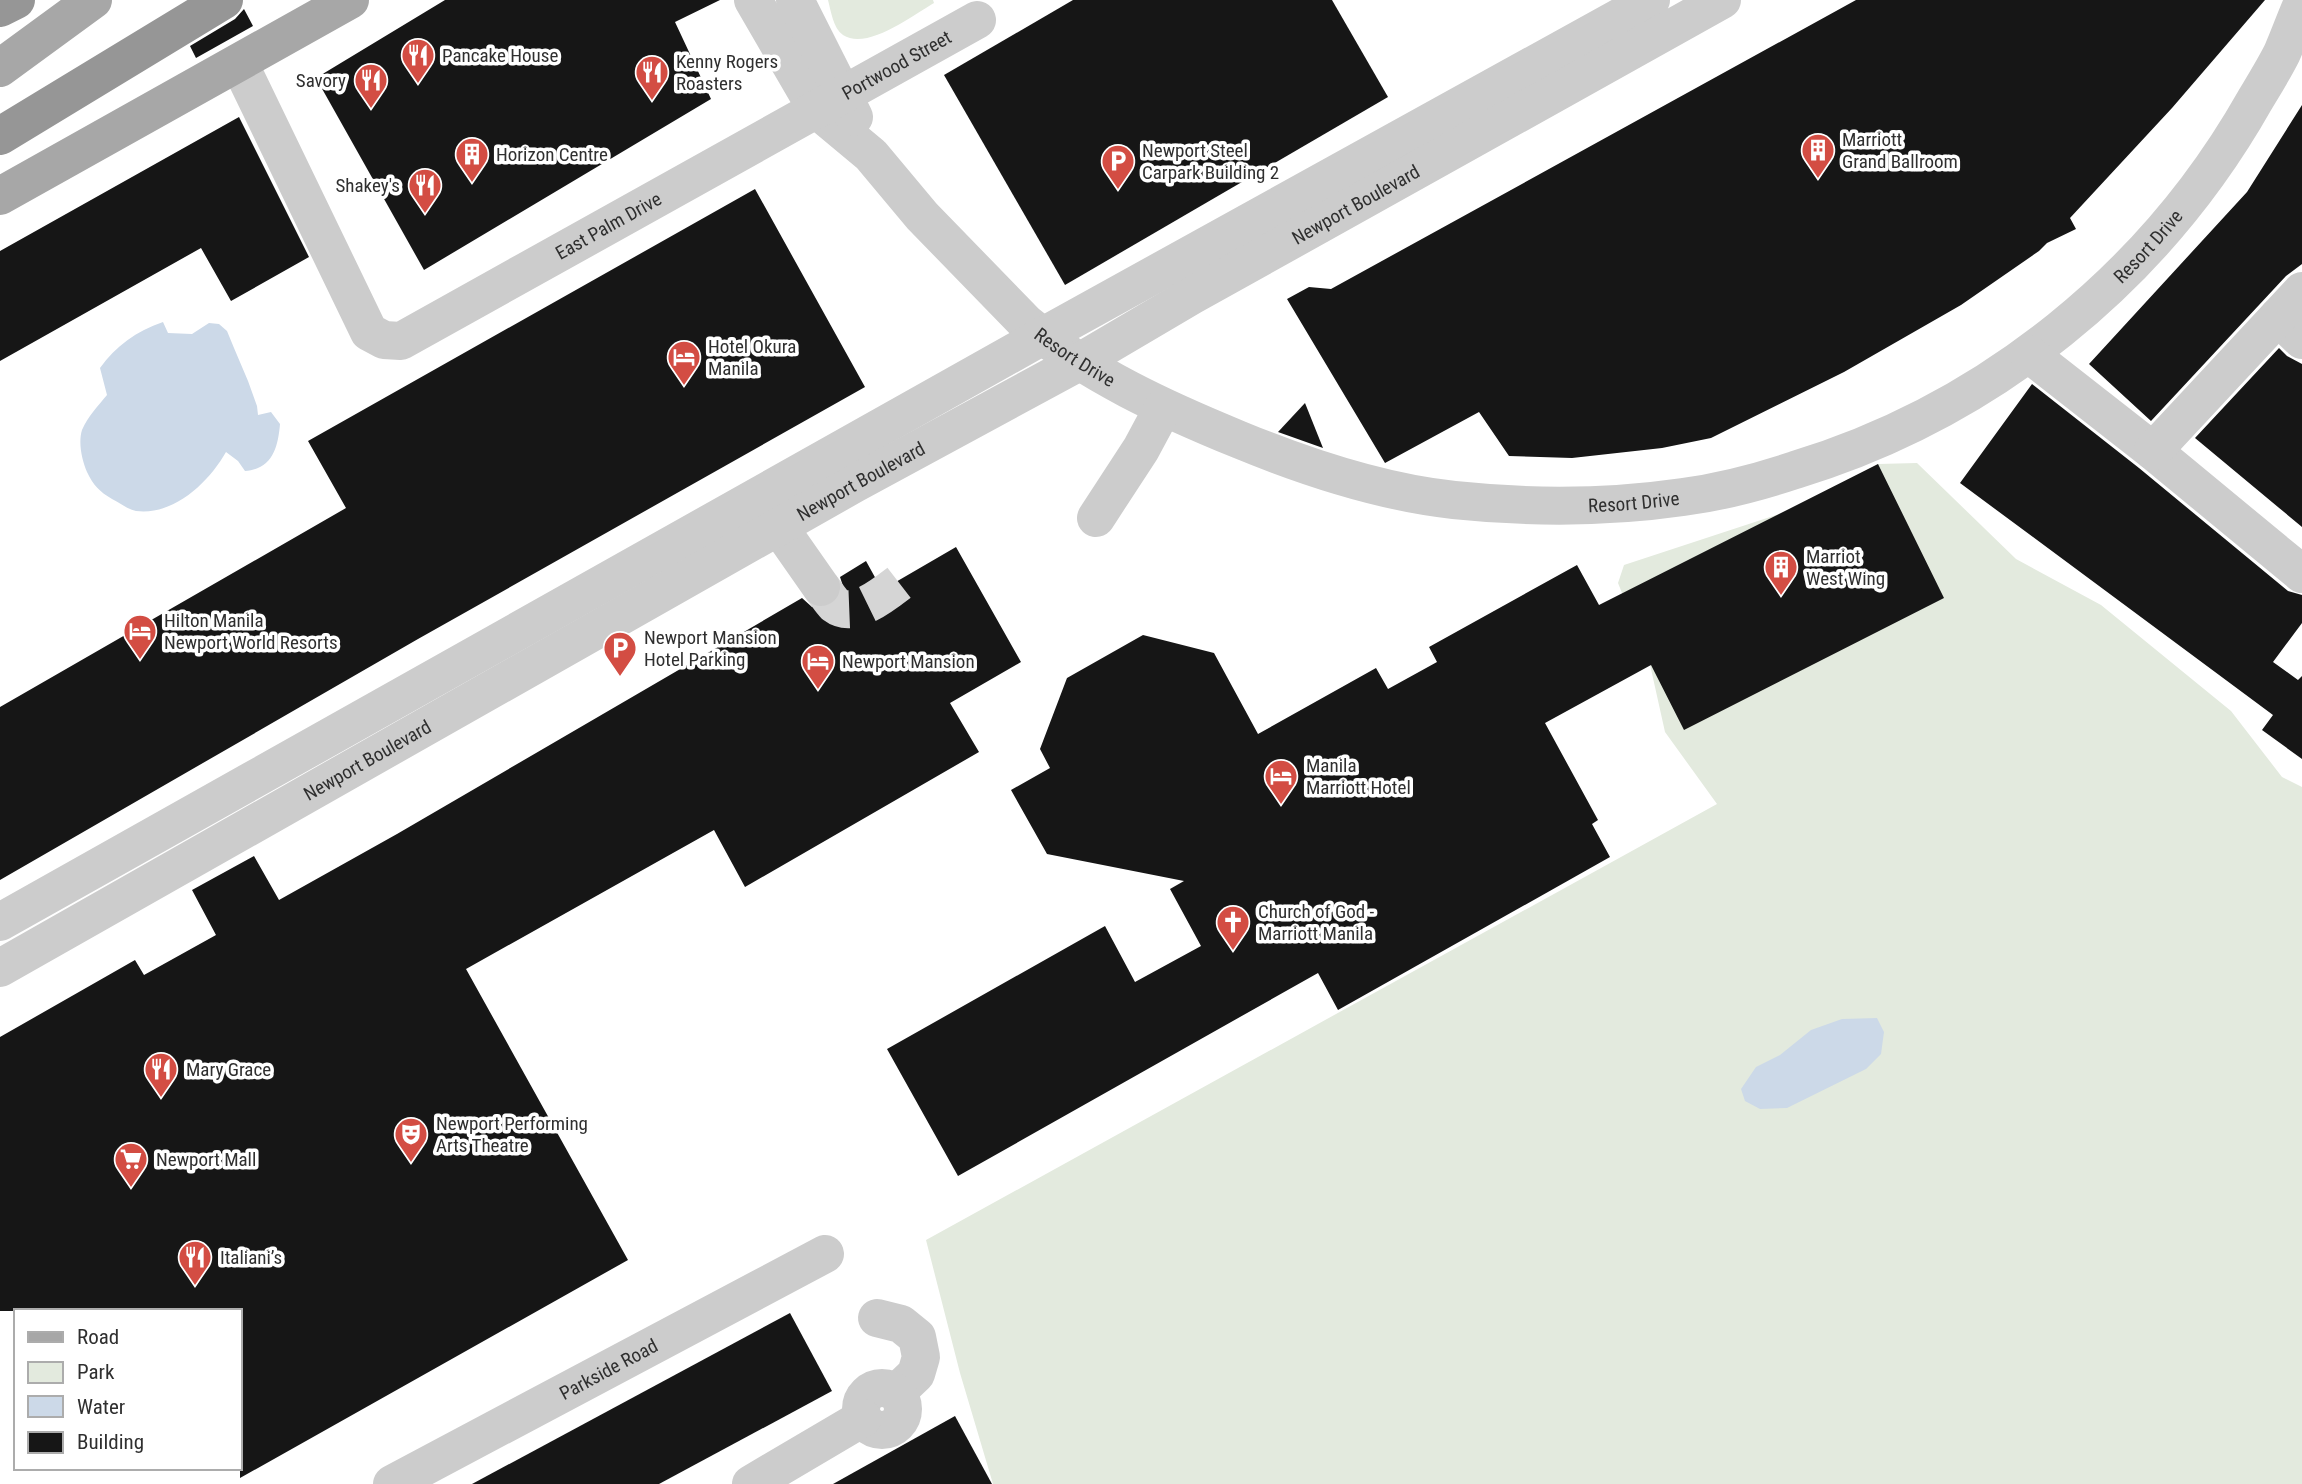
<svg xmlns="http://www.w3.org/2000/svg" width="2302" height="1484" font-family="'Roboto Condensed',sans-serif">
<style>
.green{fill:#e3eade}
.water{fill:#ccd9e8}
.building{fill:#161616}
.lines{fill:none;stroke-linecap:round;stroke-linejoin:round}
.minor-tunnel{stroke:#d5d5d5;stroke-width:38;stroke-dasharray:38 19;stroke-linecap:butt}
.minor{stroke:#ccc;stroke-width:38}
.major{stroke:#a7a7a7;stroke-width:38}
.highway{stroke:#969696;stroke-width:38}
.labels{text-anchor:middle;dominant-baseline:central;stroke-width:7;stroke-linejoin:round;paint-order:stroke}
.poi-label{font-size:19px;fill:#2f2f2f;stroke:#fff;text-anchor:start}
.street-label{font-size:19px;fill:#2f2f2f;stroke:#fff}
</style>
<rect width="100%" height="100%" fill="#fff"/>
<g class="green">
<path d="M828,0H933L934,3C913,15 867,51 843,35C833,28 831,11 828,0Z"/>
<polygon points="1917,463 2016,559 2101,605 2231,711 2282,777 2302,787 2302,1484 993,1484 960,1373 926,1240 1717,804 1665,732 1649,660 1618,583 1624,565 1804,506 1878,464"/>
</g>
<g class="water">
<path d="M163,322L168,333L192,334L209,323L219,324L227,331L234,348L248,381L257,406L258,415L271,412L280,424C278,448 272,469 245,471L238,461L226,452C209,482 174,516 136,511C127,509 120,503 112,499C100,492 93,485 87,472C82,460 78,443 82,430C88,416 98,406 107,395L100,368C116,346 136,331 163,322Z"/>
<polygon points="1877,1018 1884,1032 1881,1054 1866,1069 1787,1108 1760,1109 1745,1101 1741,1089 1756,1067 1780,1055 1811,1030 1842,1019"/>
</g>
<g class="building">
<polygon points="445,0 720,0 675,22 711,99 424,270 316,78"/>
<polygon points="1073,0 1332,0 1388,97 1065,285 944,75"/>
<polygon points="1856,0 2265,0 2172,108 2070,218 2076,229 2047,243 2039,251 1961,305 1844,372 1711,438 1662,448 1572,458 1509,456 1479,412 1385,463 1287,299 1309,287 1331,289"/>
<polygon points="244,9 253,26 196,58 190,46 235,19"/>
<polygon points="2302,105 2302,264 2286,276 2151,421 2089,364 2247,192"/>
<polygon points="239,117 309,257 231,301 201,248 0,361 0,251"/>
<polygon points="755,189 865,387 418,639 0,880 0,707 346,508 308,441"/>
<polygon points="2279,348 2287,356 2302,364 2302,527 2195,438"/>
<polygon points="2032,384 2139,468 2288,591 2302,595 2302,623 2273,662 2298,680 2302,676 2302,759 2262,730 2273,715 1960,483"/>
<polygon points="1305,403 1323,448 1278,432"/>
<polygon points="1878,464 1944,598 1684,730 1651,665 1545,723 1598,820 1592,824 1610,857 1338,1010 1318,973 958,1176 887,1049 1105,926 1135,982 1201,946 1170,889 1184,881 1047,854 1011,790 1050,768 1040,749 1067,678 1143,635 1214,653 1258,734 1376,668 1388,689 1437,662 1429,647 1577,565 1599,605"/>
<polygon points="956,547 1021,662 950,703 979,752 745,887 714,830 466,969 628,1260 240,1478 240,1311 0,1311 0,1037 135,960 144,975 216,935 192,890 254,856 279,900 397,834 802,598 812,607 824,609 833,605 841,596 843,586 840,577 866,561 882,590"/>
<polygon points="790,1313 832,1391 659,1484 472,1484"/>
<polygon points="955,1416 992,1484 833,1484"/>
</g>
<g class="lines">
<path class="minor-tunnel" d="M821,587C826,593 830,600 835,605C856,621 891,588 908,576"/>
<g class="minor">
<path id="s1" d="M753,0L817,110L871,155L922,216L1026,323C1090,375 1164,409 1240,440C1308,468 1380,492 1454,500C1530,508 1607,508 1683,497C1721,492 1759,482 1795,470C1989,411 2155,277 2255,100C2264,85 2274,69 2282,53C2289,37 2295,20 2302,4"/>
<polyline points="795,0 854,117"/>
<path id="s2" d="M239,63L369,332L384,340L401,341L977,20"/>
<polyline points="2278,317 2302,340"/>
<polyline points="2029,354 2153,451 2302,574"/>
<polyline points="2153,451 2302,291"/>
<polyline points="766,505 779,527 821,587"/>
<polyline points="1096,518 1141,449 1163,408"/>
<polyline points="0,922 1043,336 1651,0"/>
<path id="s3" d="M0,968L854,484L1081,361L1193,295L1722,0"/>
<polyline points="877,1318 901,1324 917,1337 921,1357 916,1374 896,1393"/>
<circle cx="882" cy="1409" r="21"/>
<path id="s4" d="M392,1484L825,1254"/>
<polyline points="751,1484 863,1418"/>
</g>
<g class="major">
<polyline points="0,68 93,0"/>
<polyline points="0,196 350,0"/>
</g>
<g class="highway">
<polyline points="0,8 16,0"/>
<polyline points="0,136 224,0"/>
</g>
</g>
<defs>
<symbol id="restaurant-pin" viewBox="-11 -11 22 30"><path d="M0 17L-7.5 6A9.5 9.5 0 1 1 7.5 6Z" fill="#d34d43" stroke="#fff"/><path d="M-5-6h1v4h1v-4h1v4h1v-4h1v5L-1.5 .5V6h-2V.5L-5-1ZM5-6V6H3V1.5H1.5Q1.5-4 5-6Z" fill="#fff"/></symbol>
<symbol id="building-pin" viewBox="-11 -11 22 30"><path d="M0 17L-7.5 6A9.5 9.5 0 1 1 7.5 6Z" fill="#d34d43" stroke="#fff"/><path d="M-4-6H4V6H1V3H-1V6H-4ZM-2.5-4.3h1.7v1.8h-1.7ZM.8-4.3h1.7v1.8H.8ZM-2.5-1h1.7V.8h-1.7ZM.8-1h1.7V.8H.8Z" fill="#fff"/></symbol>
<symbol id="parking-pin" viewBox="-11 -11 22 30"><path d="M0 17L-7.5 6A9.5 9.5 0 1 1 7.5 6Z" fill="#d34d43" stroke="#fff"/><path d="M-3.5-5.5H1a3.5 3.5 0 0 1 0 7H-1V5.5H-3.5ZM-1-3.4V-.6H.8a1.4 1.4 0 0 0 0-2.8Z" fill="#fff"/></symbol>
<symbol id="hotel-pin" viewBox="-11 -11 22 30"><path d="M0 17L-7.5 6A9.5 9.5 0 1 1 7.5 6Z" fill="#d34d43" stroke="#fff"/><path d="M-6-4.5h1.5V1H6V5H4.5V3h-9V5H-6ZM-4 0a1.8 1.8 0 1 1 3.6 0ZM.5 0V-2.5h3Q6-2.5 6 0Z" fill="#fff"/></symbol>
<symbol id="church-pin" viewBox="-11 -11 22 30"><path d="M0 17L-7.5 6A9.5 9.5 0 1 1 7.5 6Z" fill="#d34d43" stroke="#fff"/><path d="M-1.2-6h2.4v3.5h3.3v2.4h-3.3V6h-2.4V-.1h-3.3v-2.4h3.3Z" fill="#fff"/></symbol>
<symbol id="theatre-pin" viewBox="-11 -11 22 30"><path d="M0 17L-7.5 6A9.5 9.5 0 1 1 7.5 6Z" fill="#d34d43" stroke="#fff"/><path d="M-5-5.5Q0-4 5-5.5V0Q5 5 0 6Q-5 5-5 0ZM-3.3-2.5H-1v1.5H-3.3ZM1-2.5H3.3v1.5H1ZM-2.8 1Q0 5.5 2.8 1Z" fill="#fff"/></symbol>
<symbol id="supermarket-pin" viewBox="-11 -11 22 30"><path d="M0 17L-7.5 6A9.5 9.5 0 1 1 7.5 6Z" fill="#d34d43" stroke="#fff"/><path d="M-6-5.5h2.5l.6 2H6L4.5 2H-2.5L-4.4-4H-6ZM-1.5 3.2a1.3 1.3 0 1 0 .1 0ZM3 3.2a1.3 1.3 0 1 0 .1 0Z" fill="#fff"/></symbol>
</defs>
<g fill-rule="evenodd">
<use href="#restaurant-pin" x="399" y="36" width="38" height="52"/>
<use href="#restaurant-pin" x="633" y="53" width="38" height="52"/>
<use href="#restaurant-pin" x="352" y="61" width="38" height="52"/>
<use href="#building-pin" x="1799" y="131" width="38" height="52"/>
<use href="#building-pin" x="453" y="135" width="38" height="52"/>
<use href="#parking-pin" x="1099" y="142" width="38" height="52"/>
<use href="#restaurant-pin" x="406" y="166" width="38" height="52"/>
<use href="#hotel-pin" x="665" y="338" width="38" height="52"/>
<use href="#building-pin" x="1762" y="548" width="38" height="52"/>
<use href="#hotel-pin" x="121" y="612" width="38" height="52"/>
<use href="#parking-pin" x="601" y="629" width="38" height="52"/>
<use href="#hotel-pin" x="799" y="642" width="38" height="52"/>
<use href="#hotel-pin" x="1262" y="757" width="38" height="52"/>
<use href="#church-pin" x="1214" y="903" width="38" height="52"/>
<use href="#restaurant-pin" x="142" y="1050" width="38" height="52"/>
<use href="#theatre-pin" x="392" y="1115" width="38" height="52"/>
<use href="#supermarket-pin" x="112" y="1140" width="38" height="52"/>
<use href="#restaurant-pin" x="176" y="1238" width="38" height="52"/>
</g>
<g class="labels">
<g class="poi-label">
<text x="442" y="55">Pancake House</text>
<text x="676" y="61">Kenny Rogers<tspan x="676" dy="22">Roasters</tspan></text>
<text x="346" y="80" text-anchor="end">Savory</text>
<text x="1842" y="139">Marriott<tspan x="1842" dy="22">Grand Ballroom</tspan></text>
<text x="1142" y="150">Newport Steel<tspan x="1142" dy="22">Carpark Building 2</tspan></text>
<text x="496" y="154">Horizon Centre</text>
<text x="400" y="185" text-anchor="end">Shakey's</text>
<text x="708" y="346">Hotel Okura<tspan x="708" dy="22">Manila</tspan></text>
<text x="1806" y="556">Marriot<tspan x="1806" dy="22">West Wing</tspan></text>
<text x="164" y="620">Hilton Manila<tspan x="164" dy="22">Newport World Resorts</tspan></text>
<text x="644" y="637">Newport Mansion<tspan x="644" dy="22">Hotel Parking</tspan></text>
<text x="842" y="661">Newport Mansion</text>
<text x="1306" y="765">Manila<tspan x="1306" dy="22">Marriott Hotel</tspan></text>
<text x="1258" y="911">Church of God -<tspan x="1258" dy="22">Marriott Manila</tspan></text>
<text x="186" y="1069">Mary Grace</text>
<text x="436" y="1123">Newport Performing<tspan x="436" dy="22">Arts Theatre</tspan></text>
<text x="156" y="1159">Newport Mall</text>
<text x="220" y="1257">Italiani’s</text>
</g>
<g class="street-label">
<text stroke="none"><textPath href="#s2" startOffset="900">Portwood Street</textPath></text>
<text stroke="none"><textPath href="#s3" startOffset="1556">Newport Boulevard</textPath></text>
<text stroke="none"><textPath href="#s2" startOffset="570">East Palm Drive</textPath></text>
<text stroke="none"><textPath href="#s1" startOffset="1662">Resort Drive</textPath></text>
<text stroke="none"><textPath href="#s1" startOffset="486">Resort Drive</textPath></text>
<text stroke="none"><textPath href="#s3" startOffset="989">Newport Boulevard</textPath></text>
<text stroke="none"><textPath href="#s1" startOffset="1074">Resort Drive</textPath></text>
<text stroke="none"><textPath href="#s3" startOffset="422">Newport Boulevard</textPath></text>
<text stroke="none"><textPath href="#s4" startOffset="245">Parkside Road</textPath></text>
</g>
</g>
<rect x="14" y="1309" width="228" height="161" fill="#ffffff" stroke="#acacac" stroke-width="2"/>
<rect x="28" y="1332" width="35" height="10" fill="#a7a7a7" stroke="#acacac" stroke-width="2"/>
<text x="77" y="1344" font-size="21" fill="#2f2f2f">Road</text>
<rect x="28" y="1362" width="35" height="21" fill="#e3eade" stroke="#acacac" stroke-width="2"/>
<text x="77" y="1379" font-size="21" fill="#2f2f2f">Park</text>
<rect x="28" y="1396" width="35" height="21" fill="#ccd9e8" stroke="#acacac" stroke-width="2"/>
<text x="77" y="1414" font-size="21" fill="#2f2f2f">Water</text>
<rect x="28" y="1432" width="35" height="21" fill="#161616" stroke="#acacac" stroke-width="2"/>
<text x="77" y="1449" font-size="21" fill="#2f2f2f">Building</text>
</svg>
